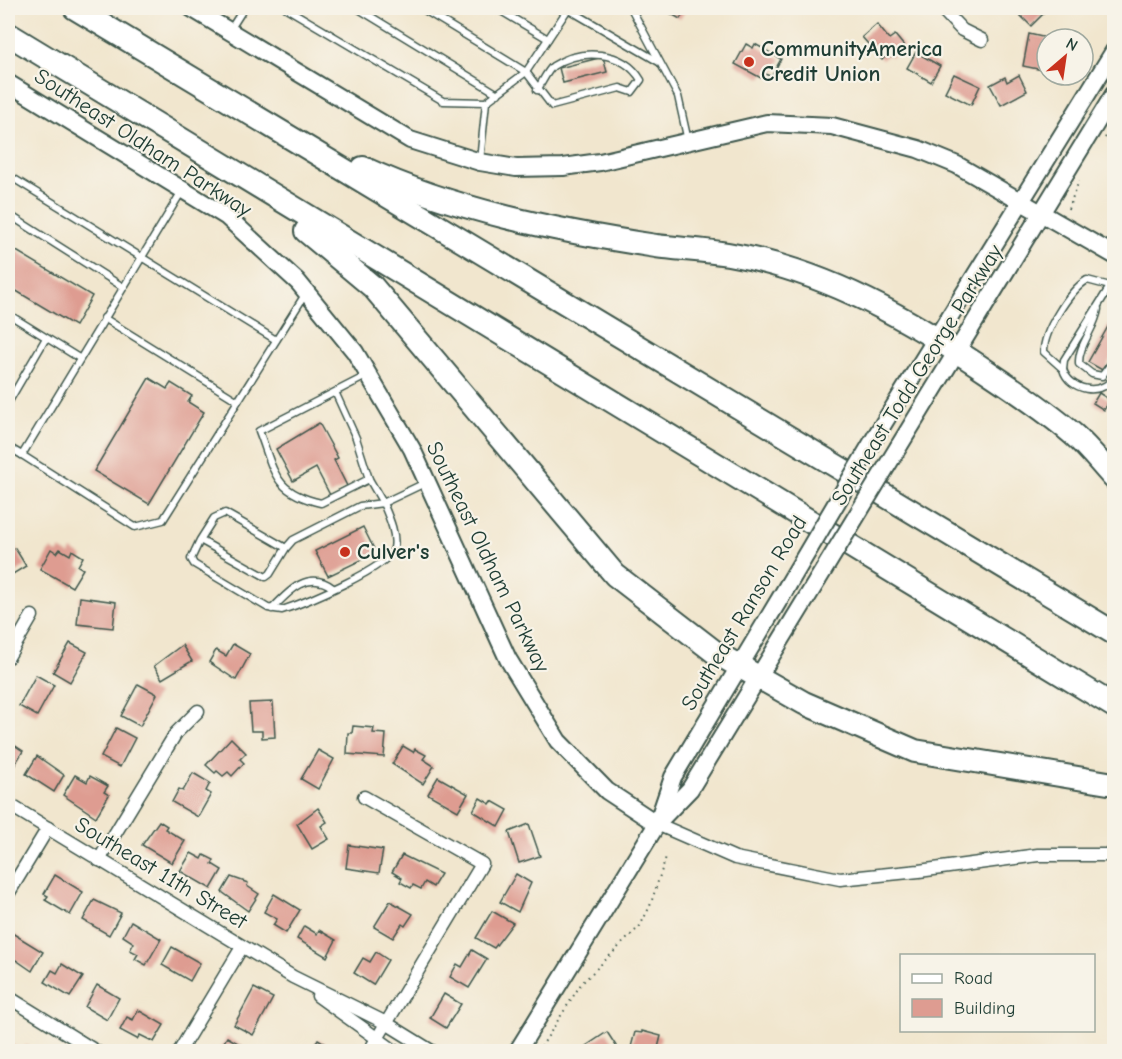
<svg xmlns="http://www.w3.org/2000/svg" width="1122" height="1059" font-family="'Comic Neue',sans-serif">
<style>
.building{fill:#de9c91}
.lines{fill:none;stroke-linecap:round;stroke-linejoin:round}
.lane-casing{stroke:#3e564b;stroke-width:9}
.street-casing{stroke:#3e564b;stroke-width:15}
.secondary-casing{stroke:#3e564b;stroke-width:20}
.highway-casing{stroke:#3e564b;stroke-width:26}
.path{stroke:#3e564b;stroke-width:2;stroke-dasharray:1.5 4.5;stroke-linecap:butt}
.lane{stroke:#fff;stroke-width:6}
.street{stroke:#fff;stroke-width:12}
.secondary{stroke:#fff;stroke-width:16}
.highway{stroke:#fff;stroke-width:22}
.secondary-bridge-casing{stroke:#3e564b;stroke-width:20;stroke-linecap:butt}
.secondary-bridge{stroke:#fff;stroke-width:16}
.poi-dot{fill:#c8321e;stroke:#f7f3e8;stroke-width:2}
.labels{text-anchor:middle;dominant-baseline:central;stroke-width:4.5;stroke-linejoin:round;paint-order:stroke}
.poi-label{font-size:22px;font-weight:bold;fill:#1f3d34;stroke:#f7f3e8;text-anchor:start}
.street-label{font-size:22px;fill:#1f3d34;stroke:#f7f3e8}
</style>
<rect width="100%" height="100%" fill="#f7f3e8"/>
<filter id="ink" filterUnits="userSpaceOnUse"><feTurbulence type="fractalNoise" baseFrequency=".0167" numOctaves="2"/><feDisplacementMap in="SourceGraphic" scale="12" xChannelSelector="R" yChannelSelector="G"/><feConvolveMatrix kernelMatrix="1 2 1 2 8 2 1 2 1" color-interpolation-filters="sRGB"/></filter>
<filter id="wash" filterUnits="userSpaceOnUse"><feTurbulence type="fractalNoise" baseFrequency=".008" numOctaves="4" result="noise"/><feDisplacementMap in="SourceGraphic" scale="24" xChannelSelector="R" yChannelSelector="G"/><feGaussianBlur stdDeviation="1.35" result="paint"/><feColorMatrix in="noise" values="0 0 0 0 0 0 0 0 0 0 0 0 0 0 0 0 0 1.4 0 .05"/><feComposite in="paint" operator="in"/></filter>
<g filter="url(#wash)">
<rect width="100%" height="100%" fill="#f1e6ce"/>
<g id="blocks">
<g class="building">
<polygon points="661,8 684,8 686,9 680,19"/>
<polygon points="1013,8 1042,8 1046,11 1031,26"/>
<polygon points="877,24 889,39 895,35 904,46 891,57 888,54 882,60 862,37"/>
<polygon points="1029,34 1047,38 1043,70 1023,66"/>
<polygon points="746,44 753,48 755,44 781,59 771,77 764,73 761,78 735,64"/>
<polygon points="916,52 940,66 931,82 907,68"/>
<polygon points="603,57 607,72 563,83 559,68"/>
<polygon points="954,74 980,86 971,105 945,92"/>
<polygon points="1019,75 1027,91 1001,105 990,85 1005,77 1007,82"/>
<polygon points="8,246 92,296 75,326 8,286"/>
<polygon points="1114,316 1114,353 1104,371 1088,362"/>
<polygon points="149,378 167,389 171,383 192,396 188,402 204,412 149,504 94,471"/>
<polygon points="1099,393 1110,400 1104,410 1093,403"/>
<polygon points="319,423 338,458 334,460 347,486 330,495 316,468 293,481 276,449"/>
<polygon points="363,527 376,553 328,576 315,551"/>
<polygon points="15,548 26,566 8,577 8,553"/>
<polygon points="51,549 57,553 60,549 70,555 72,550 83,557 78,566 83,569 72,587 40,569"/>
<polygon points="80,597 116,602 113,628 77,624"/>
<polygon points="70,643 87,652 70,682 53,672"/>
<polygon points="233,644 250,654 236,680 209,662 216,650 226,656"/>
<polygon points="182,645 192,661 162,679 154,666"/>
<polygon points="36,675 54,685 37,716 19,706"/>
<polygon points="138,684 157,694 140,726 121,716"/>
<polygon points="273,702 275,737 262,738 262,731 251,731 249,703"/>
<polygon points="353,726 374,728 373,733 386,734 384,757 347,754 348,733 352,733"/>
<polygon points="116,728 135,738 120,767 101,757"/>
<polygon points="231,738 246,753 240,759 244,763 232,776 228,772 223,776 217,771 215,773 206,765"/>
<polygon points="8,741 23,751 13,768 8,765"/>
<polygon points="403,746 413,752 415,749 426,755 423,759 434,766 423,784 392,764"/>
<polygon points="318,750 334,759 318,789 301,779"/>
<polygon points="37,756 64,775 54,792 26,774"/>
<polygon points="193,773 210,783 206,791 211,794 198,817 172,802 179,789 183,791"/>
<polygon points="75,775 87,782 90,776 108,786 104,792 109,795 96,817 63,795"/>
<polygon points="438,777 468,794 458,811 428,794"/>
<polygon points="480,798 490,804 492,801 508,810 499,827 473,811"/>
<polygon points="318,808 327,822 321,826 329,839 312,849 297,824"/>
<polygon points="159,821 167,826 165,829 185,841 172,863 142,845"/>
<polygon points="529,824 540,856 519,863 509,832"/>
<polygon points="349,845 383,850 379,873 346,868"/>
<polygon points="191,853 202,859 204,855 214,860 212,864 222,870 211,889 180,871"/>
<polygon points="402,855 441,874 433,887 425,882 421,889 413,885 411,888 400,882 402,878 392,872"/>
<polygon points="516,874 531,883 518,912 500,902"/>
<polygon points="55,875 83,892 70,915 45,900 48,896 44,894"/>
<polygon points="231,877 248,883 247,886 259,894 248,911 222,892"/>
<polygon points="274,894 300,910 286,933 273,925 277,919 264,912"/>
<polygon points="94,900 121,913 109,935 83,920"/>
<polygon points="390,901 413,914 405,926 402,924 393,938 374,927"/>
<polygon points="492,911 513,923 494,948 476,938"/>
<polygon points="131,921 161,939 146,965 135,959 138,954 130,950 134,943 123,936"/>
<polygon points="304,926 317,934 319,930 336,940 327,957 297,939"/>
<polygon points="12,933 43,952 32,971 16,960 13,964 8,960 8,941"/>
<polygon points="172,947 200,963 190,981 162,965"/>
<polygon points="472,950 487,959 469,988 450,977 457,964 462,967"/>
<polygon points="376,952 388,960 373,985 354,973 363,958 370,962"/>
<polygon points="62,964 83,977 70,997 45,982 52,970 57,973"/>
<polygon points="97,985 119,998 107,1020 85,1007"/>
<polygon points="254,988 273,998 253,1035 234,1025"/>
<polygon points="444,994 461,1004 446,1028 430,1018"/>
<polygon points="138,1010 164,1025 154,1042 140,1035 137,1039 120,1030 127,1017 133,1020"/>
<polygon points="642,1031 661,1036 657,1052 641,1052 631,1047 635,1032 642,1033"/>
<polygon points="607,1032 620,1052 590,1052 586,1046"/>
<polygon points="227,1037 245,1047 243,1052 218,1052"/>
<polygon points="318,1039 334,1049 333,1052 310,1052"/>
<polygon points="9,1043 23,1051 26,1045 38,1052 8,1052"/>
</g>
</g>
</g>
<g filter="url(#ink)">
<use href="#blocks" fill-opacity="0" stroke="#3e564b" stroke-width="1.5"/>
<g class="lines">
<defs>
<g id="lane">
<polyline points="286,8 443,101 486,102"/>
<polyline points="357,8 498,94"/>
<path d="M421,8L526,72L552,106L620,88L632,92L641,80C623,50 581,48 553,66C547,71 542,83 537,90"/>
<polyline points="496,8 548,39"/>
<polyline points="631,8 678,96 688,141"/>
<polyline points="230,30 244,8"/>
<polyline points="480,161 486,102 526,72 568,9 659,62"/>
<polyline points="8,175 276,340"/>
<polyline points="182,191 22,455 135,527 163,520 306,293"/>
<polyline points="8,214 123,287"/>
<path d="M1114,280L1064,360L1063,369C1069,391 1102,397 1114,377"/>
<path d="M1098,309C1095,329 1078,345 1079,364L1092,374L1102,376L1113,361"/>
<polyline points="8,314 79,358"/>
<polyline points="104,318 238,401"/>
<path d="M1063,369L1044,352C1043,332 1070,290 1087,280L1114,287"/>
<path d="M368,375L259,431C275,472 273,492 321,503L369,479L383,503L425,483"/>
<polyline points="336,394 356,438 369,479"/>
<polyline points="8,403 46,338"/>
<polyline points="8,447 22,455"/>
<path d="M200,540L191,559L194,564L268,608L282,610C304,603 389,568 394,548C397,534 388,515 383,503L360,506L293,540L286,548L225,513L214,518L200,540L266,577L270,574L286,548"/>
<path d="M272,609C289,591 309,569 333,588"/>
</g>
<g id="street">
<polyline points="941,8 962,30 982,40"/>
<polyline points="8,657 32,616"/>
<polyline points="364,797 482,864 369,1052"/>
<polyline points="8,804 293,977 386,1023 433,1052"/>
<polyline points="657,824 735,858 840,879 919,871 1038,855 1114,855"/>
<polyline points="99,860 176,733 198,711"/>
<polyline points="8,894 48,828"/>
<polyline points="318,996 396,1052"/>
<polyline points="8,997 97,1052"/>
<polyline points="179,1052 242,947"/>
</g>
<g id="secondary">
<polyline points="191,8 410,140 480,162 516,168 563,167 600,162 767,123 832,126 918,149 957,165 1114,255"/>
<polyline points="8,83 227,217 298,282 355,352 412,449 508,659 558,741 607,791 657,824"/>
<polyline points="877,434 1114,51"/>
<polyline points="899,446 1114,94"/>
<polyline points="661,819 690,789 817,581"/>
<polyline points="517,1052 657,824 673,777 788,585"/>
</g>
<g id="highway">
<polyline points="75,8 1114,633"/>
<polyline points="8,34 1114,706"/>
<path d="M363,168C454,210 557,231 656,246C680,249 704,250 728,254C826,270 913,321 994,376C1021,394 1049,413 1074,435C1089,448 1101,464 1114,478"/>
<polyline points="306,231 373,287 615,575 716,653 804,703 915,751 1114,784"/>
</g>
</defs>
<use href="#lane" class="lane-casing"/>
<use href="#street" class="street-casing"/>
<use href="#secondary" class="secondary-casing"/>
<use href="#highway" class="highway-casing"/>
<g class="path">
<polyline points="1105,138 1114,124"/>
<polyline points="1068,209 1079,181"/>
<polyline points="538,1052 581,984 640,926 650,906 666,857"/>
</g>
<use href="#lane" class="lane"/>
<use href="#street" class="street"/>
<use href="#secondary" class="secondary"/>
<use href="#highway" class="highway"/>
<defs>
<g id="secondary-bridge">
<polyline points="817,581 899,446"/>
<polyline points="788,585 877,434"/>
</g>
</defs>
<use href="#secondary-bridge" class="secondary-bridge-casing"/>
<use href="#secondary-bridge" class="secondary-bridge"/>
</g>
</g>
<g class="poi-dot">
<circle cx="749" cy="62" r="6"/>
<circle cx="345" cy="552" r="6"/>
</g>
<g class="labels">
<g class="poi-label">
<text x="761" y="49">CommunityAmerica<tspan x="761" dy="25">Credit Union</tspan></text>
<text x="357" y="552">Culver's</text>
</g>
<g class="street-label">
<text transform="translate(143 143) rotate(33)">Southeast Oldham Parkway</text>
<text transform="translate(917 375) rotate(-58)">Southeast Todd George Parkway</text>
<text transform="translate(488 557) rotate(64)">Southeast Oldham Parkway</text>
<text transform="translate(744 613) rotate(-59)">Southeast Ranson Road</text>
<text transform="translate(161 873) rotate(31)">Southeast 11th Street</text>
</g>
</g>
<rect width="1122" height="1059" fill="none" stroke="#f7f3e8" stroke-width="30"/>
<rect x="900" y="954" width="195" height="78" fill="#f7f3e8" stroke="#a1aaa0" stroke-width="1.5"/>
<rect x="912" y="974" width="30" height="9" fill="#ffffff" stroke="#a1aaa0" stroke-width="1.5"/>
<text x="954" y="984" font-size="18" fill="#1f3d34">Road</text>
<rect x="912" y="999" width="30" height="18" fill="#de9c91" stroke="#a1aaa0" stroke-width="1.5"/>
<text x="954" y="1014" font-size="18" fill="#1f3d34">Building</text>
<g transform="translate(1065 57) rotate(29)"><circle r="28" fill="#f7f3e8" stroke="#a1aaa0" stroke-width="1.5"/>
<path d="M0-4.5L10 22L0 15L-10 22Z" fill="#c8321e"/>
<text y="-9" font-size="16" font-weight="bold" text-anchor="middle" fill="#1f3d34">N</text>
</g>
</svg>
